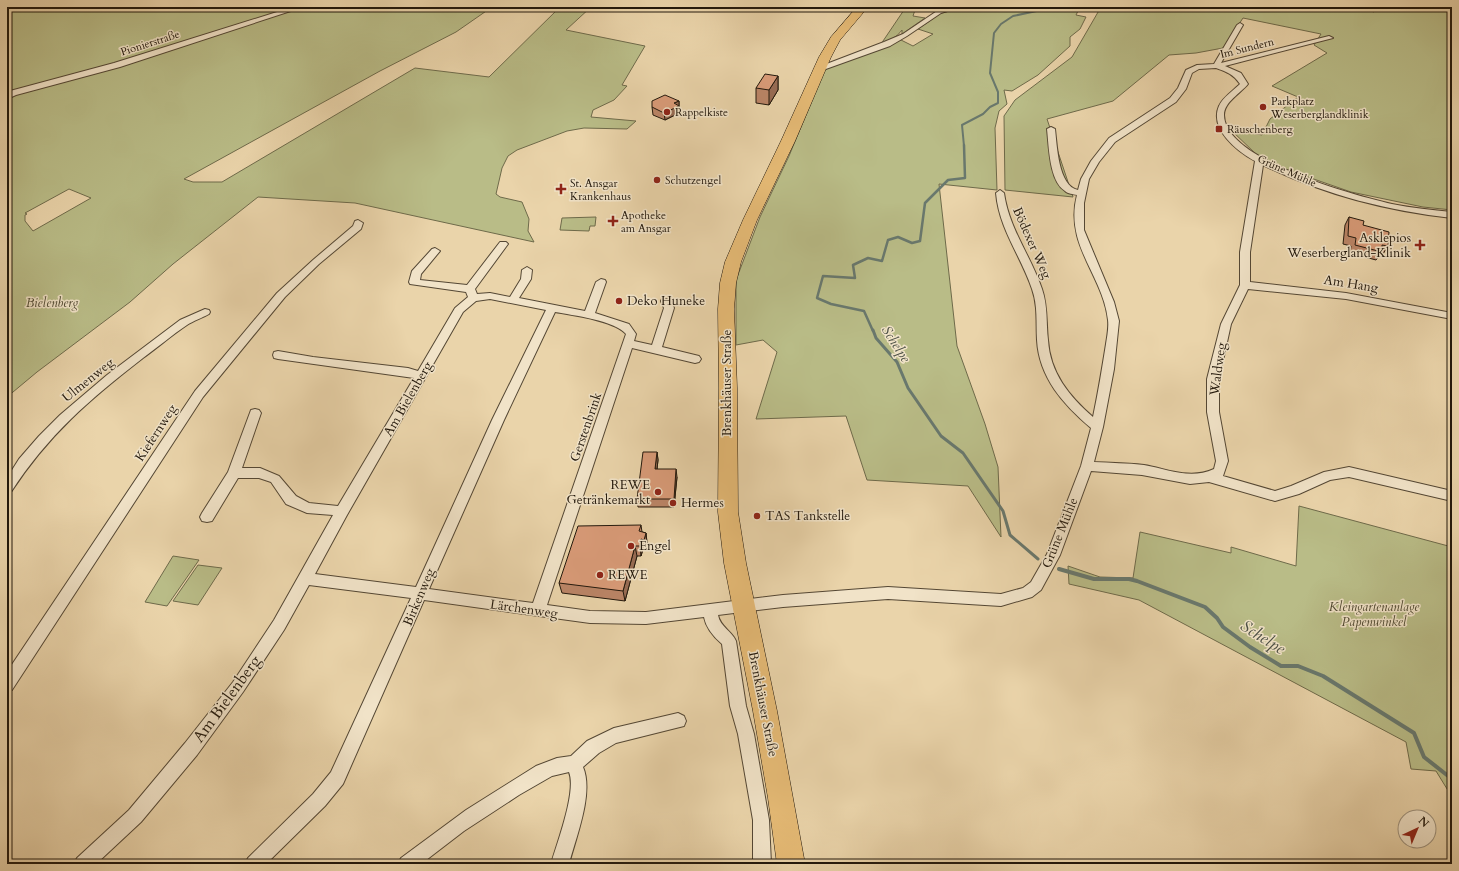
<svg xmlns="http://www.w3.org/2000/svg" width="1459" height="871" font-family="Cardo,serif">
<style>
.green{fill:#b9bc87;stroke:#6e6a4a;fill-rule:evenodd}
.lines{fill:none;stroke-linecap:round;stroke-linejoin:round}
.stream-far3{stroke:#69786d;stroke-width:2}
.stream-far2{stroke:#69786d;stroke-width:2.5}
.stream-far1{stroke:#69786d;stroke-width:3}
.stream{stroke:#69786d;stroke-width:4}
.minor-casing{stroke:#544734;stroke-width:2}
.primary-casing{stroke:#22180c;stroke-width:1}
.minor{fill:#f1e3c8;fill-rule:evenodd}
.primary{fill:#e5ba75;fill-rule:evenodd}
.wall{fill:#bb8567;stroke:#22180c}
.shaded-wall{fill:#986c54;stroke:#22180c}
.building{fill:#d99b78;stroke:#22180c}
.poi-dot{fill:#8f2418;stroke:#f1e3c8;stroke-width:1.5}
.labels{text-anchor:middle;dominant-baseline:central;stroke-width:3;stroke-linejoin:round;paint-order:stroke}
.far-street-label{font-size:11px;fill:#22180c;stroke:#f1e3c8}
.far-poi-label{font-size:11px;fill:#22180c;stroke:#f1e3c8;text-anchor:start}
.poi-label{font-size:13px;fill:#22180c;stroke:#f1e3c8;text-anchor:start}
.street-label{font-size:13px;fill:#22180c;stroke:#f1e3c8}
.park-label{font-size:13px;font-style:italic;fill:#4f4931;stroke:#f1e3c8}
.water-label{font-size:14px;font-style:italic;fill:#4b5045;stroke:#f1e3c8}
.near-street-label{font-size:16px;fill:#22180c;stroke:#f1e3c8}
.near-water-label{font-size:17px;font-style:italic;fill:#4b5045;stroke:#f1e3c8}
</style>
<rect width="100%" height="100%" fill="#ead4aa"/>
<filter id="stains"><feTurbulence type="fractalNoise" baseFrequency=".005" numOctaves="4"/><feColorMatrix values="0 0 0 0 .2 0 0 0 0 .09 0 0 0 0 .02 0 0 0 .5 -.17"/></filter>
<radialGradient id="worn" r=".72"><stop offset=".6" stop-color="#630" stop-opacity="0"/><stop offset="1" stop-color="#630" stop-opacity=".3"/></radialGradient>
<g class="green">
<path d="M7,7H295L299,9L306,7H492L456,32L380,71L184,179L193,182H222L415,68L489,77L560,7H591L566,30L645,46L622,85L627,86L614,100L593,110L591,117L636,121L627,129L584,128L567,131L517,150L508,156L502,168L496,194L500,197L522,202L529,219L528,231L534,242L355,203L258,197L173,264L130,302L37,372L7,397ZM69,189L91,198L33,231L25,221V215L27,214L25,213Z"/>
<path d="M906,7H916L913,16L925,18L902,34V30C897,37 889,41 881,44Z"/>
<polygon points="966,7 1094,7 1093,10 1080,7 1076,15 1086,17 1080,29 1070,37 1070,46 1038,75 1012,91 1004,90 1007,104 999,111 995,128 997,190 939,184 957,346 985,424 998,467 1001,537 968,486 867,480 846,416 756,419 777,352 763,340 736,345 736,280 760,217 789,156 825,69 901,40 913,46 933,34 918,29 941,13"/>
<polygon points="1101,7 1358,7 1374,12 1372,9 1365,7 1452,7 1452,210 1423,207 1351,192 1282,168 1258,156 1230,129 1262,135 1270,119 1298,97 1272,86 1327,53 1314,45 1321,34 1243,18 1223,48 1196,53 1169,55 1113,101 1047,119 1073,197 1005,190 1004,116 1015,100 1072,57"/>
<polygon points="596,217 595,226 590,226 589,231 560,230 562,218"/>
<polygon points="1299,506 1452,547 1452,797 1436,771 1411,769 1406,742 1139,600 1069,584 1068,566 1100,577 1133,578 1140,532 1231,553 1231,547 1296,566"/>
<polygon points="173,556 199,560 167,606 145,602"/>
<polygon points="198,565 222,568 198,605 173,601"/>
</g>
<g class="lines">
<polyline class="stream-far3" points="964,146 962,125 983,114 990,107 998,103 998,92 990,73 994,33 1001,24 1013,16 1055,7"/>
<polyline class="stream-far2" points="873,331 864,311 831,304 817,298 823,276 855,278 853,265 868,258 882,261 888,240 898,237 912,243 920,241 925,203 948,180 965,178 964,145"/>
<polyline class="stream-far1" points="873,330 876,338 897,362 908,388 941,436 963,453 1003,511 1010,535 1038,559"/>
<polyline class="stream" points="1059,569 1094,579 1129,579 1137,581 1205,607 1217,618 1223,627 1250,647 1281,666 1298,666 1323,676 1414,733 1424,757 1452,779"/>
<defs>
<g id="minor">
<polygon points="293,7 303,7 120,67 16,95 7,99 7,94 10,91 114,63"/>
<polygon points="950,7 960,7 941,13 907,36 890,46 823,70 817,70 816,68 884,42 903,34 937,11"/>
<path d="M1240,23L1243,25L1221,63L1329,36L1333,38L1225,66L1241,73L1248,84C1241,93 1224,102 1224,115C1224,160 1356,196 1392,204C1412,208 1432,210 1452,212V218C1387,211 1322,194 1263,165L1250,252V282L1346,293L1452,313V319L1346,299L1248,289L1231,324L1219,379V412L1228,461L1223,476L1275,491L1291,486L1324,472L1349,467L1452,491V501L1349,477L1330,480L1299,494L1275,501L1209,482L1190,484L1142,475L1091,471L1060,555L1041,590L1032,597L1001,606L888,599L783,607L718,615C720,627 732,631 736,641L746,706L754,734L769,820L771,864H753V820L738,734L730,706L722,644C714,637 706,628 704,617L646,624L590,623L424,600L343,784L325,806L266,864H245L248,858L313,794L331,772L411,598L309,585L284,630L243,692L197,755L141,822L96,864H74L77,858L129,810L185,743L233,682L274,620L333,515L307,513L286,504L271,482L259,478H238L212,521L207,522L202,521L200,517L202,513L228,472L251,410L255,409L259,410L261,413L242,468H260L279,476L296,496L309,503L338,506L414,378L278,359L274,358L273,355L274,352L278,351L313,357L408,368L418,371L455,308L468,297L466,292L410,284L409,282L412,271L432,249L435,248L440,251L421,274L420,280L467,285L500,242H506L508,244L475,289L477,294L490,293L510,297L521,279L522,270L527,267L532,270L531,279L519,298L585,311L596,282L601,279L605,280L606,282L595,313L629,324L636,334L634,341L652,345L664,308L661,301L662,299H670L674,308L662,347L699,356L701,359L699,362L695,363L632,348L547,605L590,611L646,612L783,595L888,587L1001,594L1023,588L1031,582L1047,554L1081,466L1091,428C1064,405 1039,378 1037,340C1036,322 1038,306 1032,289C1021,256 999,229 996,193L1000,190L1004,193C1009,229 1031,256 1042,289C1048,306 1046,323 1048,340C1050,373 1069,396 1093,417C1098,393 1102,369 1106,344C1107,337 1109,328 1108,320C1103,275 1064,245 1077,195C1073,194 1068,194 1065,191C1049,181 1049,146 1047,129L1051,127L1055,129C1057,145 1058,186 1078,190L1081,179L1091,161L1109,138L1170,98L1178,88L1186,70L1197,65L1214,64L1237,25ZM1216,68C1227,72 1233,74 1240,84C1234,90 1222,98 1219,106C1209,129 1237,151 1255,161L1240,252V285L1221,324L1207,379V412L1216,461L1214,469C1190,480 1168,469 1144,465C1127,463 1111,463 1094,462L1103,427L1114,369L1119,321L1114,302L1084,230V203L1089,179L1099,162L1115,142L1176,102L1186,89L1192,73L1199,69ZM490,299L546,310L492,420L416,587L315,574L347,515L463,312L476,301ZM555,312C572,315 616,321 626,334L533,603L429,589L504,420Z"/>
<polygon points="358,220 363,223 361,229 319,264 285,297 203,397 12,690 7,692 7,672 195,391 277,293 313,260 353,226 355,221"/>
<path d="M205,309L209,310L210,312L209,314C202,318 193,321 187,325C172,335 158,347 143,358C90,399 48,435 11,492L7,493V478L19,459L39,436L60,415L107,375L180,320Z"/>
<path d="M678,713L684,716L686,721L684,726L616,743L599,753L583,767C594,793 576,837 569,864H551C557,843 577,791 569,772L552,776L519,795L464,831L421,864H398L401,858L466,810L536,766L557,758L571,756L587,741L614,728Z"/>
</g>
<polygon id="primary" points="857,7 868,7 840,40 831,57 795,141 757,220 741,262 736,283 734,309 737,388 738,512 746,563 777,711 805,864 777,864 768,798 753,711 724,563 718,512 719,388 718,309 720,283 725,262 743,220 781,141 819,57 831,37"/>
</defs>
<use href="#minor" class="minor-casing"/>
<use href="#primary" class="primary-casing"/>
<use href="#minor" class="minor"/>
<use href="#primary" class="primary"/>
</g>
<g class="wall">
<polygon points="778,76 778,90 769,105 756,103 756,88"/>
<polygon points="679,101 679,113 665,120 653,115 652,107"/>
<polygon points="1349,217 1363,225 1388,246 1383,254 1381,253 1376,260 1350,253 1351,246 1343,244 1345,225"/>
<polygon points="657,452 658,460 657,469 677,477 674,507 638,507 637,499"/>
<polygon points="641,525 642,532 646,533 647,543 645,550 643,549 641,556 637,556 625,601 562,593 559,583"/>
</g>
<g class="shaded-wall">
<polygon points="778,76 778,90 769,105 769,90"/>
<polygon points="679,101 679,113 665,120 664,113 674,103"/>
<polygon points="657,452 658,460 656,477 655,469"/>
<polygon points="676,469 677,477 674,507 674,499"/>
<polygon points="646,533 647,543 645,550 644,540"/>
<polygon points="641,539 643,549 641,556 640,546"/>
<polygon points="635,546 637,556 625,601 623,591"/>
</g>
<g class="building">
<polygon points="765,74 778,76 769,90 756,88"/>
<polygon points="665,95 679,101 674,103 679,106 664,113 652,107 652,101"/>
<polygon points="1349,217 1364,221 1363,225 1389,232 1388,246 1382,245 1382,252 1355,245 1356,238 1348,236"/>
<polygon points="643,452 657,452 655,469 676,469 674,499 637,499"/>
<polygon points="641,525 639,531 646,533 644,540 641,539 640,546 635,546 623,591 559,583 578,526"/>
</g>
<g class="poi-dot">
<circle cx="1263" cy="107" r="4"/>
<circle cx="667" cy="112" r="4"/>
<rect x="1215" y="125" width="8" height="8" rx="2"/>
<circle cx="657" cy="180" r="4"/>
<path d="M559 183h4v4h4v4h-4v4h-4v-4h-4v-4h4z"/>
<path d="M611 215h4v4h4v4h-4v4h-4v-4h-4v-4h4z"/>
<path d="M1418 239h4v4h4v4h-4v4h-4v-4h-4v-4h4z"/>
<circle cx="619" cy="301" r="4"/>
<circle cx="658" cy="492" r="4"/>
<circle cx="673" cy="503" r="4"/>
<circle cx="757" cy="516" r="4"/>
<circle cx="631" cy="546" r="4"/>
<circle cx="600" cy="575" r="4"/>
</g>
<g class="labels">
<g class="far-street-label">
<text transform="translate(150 43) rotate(-18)">Pionierstraße</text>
<text transform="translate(1247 48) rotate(-14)">Im Sundern</text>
<text transform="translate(1287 171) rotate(24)">Grüne Mühle</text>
</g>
<g class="far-poi-label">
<text x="1271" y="101">Parkplatz<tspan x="1271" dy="13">Weserberglandklinik</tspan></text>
<text x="675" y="112">Rappelkiste</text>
<text x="1227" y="129">Räuschenberg</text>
<text x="665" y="180">Schutzengel</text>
<text x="570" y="183">St. Ansgar<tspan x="570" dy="13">Krankenhaus</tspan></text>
<text x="621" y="215">Apotheke<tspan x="621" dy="13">am Ansgar</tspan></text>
</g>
<g class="poi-label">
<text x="1411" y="238" text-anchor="end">Asklepios<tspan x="1411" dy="15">Weserbergland-Klinik</tspan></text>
<text x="627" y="301">Deko Huneke</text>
<text x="650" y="485" text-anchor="end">REWE<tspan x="650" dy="15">Getränkemarkt</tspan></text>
<text x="681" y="503">Hermes</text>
<text x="765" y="516">TAS Tankstelle</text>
<text x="639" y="546">Engel</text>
<text x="608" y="575">REWE</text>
</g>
<g class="street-label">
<text transform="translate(1032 243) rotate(66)">Bödexer Weg</text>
<text transform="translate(1351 284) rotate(9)">Am Hang</text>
<text transform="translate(1218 369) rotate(-82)">Waldweg</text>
<text transform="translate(88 380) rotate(-39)">Ulmenweg</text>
<text transform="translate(727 383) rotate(-90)">Brenkhäuser Straße</text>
<text transform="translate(408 399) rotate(-60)">Am Bielenberg</text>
<text transform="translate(586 427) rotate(-71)">Gerstenbrink</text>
<text transform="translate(156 433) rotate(-57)">Kiefernweg</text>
<text transform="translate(1060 533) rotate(-68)">Grüne Mühle</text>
<text transform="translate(419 597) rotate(-67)">Birkenweg</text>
<text transform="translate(524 609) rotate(8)">Lärchenweg</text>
<text transform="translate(763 704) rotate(79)">Brenkhäuser Straße</text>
</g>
<g class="park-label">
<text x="52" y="303">Bielenberg</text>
<text x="1374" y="607">Kleingartenanlage<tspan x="1374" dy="15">Papenwinkel</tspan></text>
</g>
<g class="water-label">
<text transform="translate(896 344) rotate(57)">Schelpe</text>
</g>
<g class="near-street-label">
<text transform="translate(227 699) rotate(-54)">Am Bielenberg</text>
</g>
<g class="near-water-label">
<text transform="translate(1263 637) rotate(32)">Schelpe</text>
</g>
</g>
<rect width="1459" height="871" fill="none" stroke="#ead4aa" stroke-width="24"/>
<rect x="8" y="8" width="1443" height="855" fill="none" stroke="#22180c" stroke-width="2"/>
<rect x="12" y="12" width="1435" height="847" fill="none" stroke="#22180c"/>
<g transform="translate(1417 829) rotate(44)"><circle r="19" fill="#f1e3c8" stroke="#9e927d"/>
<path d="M0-3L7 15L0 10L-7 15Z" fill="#8f2418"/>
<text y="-6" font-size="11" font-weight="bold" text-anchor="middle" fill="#22180c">N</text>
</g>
<rect width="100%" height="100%" filter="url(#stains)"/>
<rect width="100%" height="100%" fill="url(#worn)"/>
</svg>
